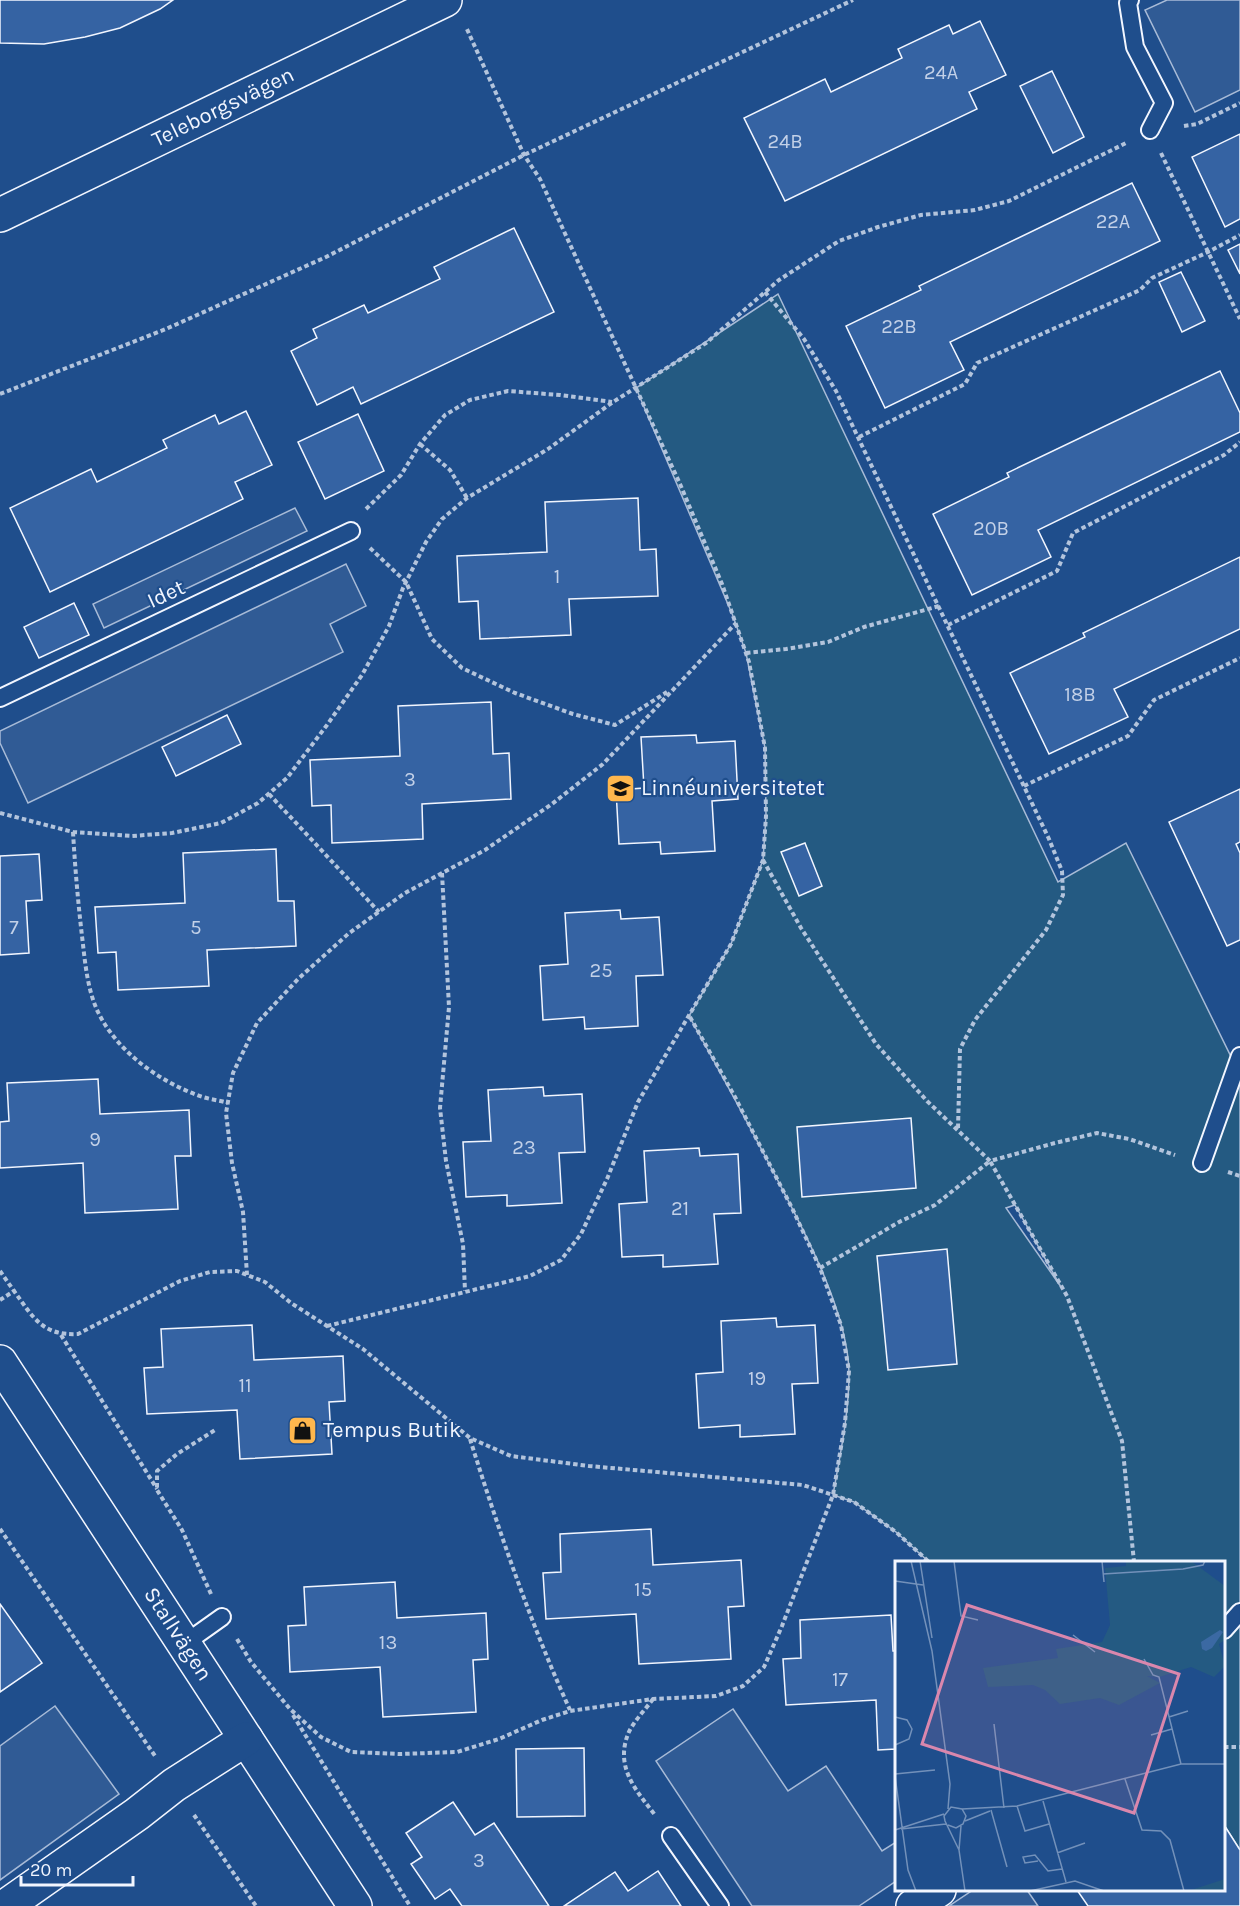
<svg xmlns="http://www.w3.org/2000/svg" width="1240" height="1906" font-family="Karla,sans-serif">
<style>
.green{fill:#245a82;stroke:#a8bbd7;stroke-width:1.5;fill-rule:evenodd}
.parking{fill:#305b95;stroke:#a8bbd7;stroke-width:1.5}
.building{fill:#3563a3;stroke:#f2f6ff;stroke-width:1.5}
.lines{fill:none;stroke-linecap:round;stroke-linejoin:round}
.lane-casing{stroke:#f2f6ff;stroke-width:20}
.street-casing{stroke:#f2f6ff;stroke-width:36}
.secondary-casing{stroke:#f2f6ff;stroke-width:36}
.path{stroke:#b3c4dc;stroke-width:4;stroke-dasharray:4.5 3;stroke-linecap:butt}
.lane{stroke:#1f4e8c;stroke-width:16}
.street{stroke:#1f4e8c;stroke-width:33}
.secondary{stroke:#1f4e8c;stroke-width:33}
.labels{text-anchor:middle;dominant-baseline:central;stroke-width:4.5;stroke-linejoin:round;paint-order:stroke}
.number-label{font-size:20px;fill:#c3d1e8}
.street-label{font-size:22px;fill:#f2f6ff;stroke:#1f4e8c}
.poi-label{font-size:22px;fill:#f2f6ff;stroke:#1f4e8c;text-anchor:start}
.inset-road{fill:none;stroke:#7391ba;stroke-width:1.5}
.view{fill:#da87ad;fill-opacity:0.15;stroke:#da87ad;stroke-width:3}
.inset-edge{fill:none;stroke:#f2f6ff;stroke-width:3}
</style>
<rect width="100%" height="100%" fill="#1f4e8c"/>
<path class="green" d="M778,294L1058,882L1126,843L1240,1075V1850L1224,1825V1562H929L896,1532L854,1502L833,1495C840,1455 849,1414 849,1373C848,1312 804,1231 776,1177C748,1123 719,1070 689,1016L731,944L763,860L766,816L765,748L746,653L733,616L636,388ZM1015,1205L1061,1287L1006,1208Z"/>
<g class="parking">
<polygon points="1167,0 1240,0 1240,90 1195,112 1145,10"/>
<polygon points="295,508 307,531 104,628 93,604"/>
<polygon points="346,564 366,606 330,624 343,652 28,803 0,743 0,731"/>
<polygon points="55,1706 119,1794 0,1880 0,1746"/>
<polygon points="733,1709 788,1791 826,1766 882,1851 896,1842 896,1881 859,1906 752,1906 656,1761"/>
<polygon points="973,1890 1027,1890 1038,1906 949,1906"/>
</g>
<g class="building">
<polygon points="0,0 173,0 160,9 120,28 85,37 44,44 0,43"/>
<polygon points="980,21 1006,75 969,92 977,109 785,201 744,118 825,79 831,92 902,58 898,49 949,25 953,34"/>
<polygon points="1052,71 1084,137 1053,153 1020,86"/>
<polygon points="1240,134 1240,219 1225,227 1192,157"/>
<polygon points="1132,183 1160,241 950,342 964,370 885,408 846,326 921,290 919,286"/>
<polygon points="514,228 554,312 361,404 353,387 317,405 291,351 317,338 313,329 364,305 368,313 440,279 434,267"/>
<polygon points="1240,244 1240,274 1228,250"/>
<polygon points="1181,272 1205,321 1182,332 1159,282"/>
<polygon points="1220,371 1240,413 1240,432 1038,530 1051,557 972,595 933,514 1009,477 1007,473"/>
<polygon points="246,411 272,465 235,482 243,499 50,592 10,508 91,469 97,482 167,448 163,440 215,415 219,424"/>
<polygon points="358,414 384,471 325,499 298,442"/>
<polygon points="638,498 640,550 656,549 658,596 569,599 571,635 480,639 478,601 459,602 457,556 547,552 545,502"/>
<polygon points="1240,557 1240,629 1114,689 1128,717 1049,754 1010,673 1085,637 1083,633"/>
<polygon points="74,603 89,635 39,658 24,627"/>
<polygon points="491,702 493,754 509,753 511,799 422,804 423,839 332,843 331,805 312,806 310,760 400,756 398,706"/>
<polygon points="227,715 241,744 176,776 162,747"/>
<polygon points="696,735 697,743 735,741 738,799 712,801 715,851 661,854 660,842 619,844 616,790 644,788 641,737"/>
<polygon points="1240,789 1240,842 1236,844 1240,853 1240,940 1227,946 1169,822"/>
<polygon points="805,843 822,886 799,896 781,852"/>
<polygon points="276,849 278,901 294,901 296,946 207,950 209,986 118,990 116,952 98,953 95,907 185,903 183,853"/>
<polygon points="39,854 42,900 26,901 29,953 0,955 0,856"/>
<polygon points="620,910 621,919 659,917 663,975 636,976 638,1026 585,1029 584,1017 543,1020 540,966 568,964 565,913"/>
<polygon points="98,1079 100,1114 189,1110 191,1156 175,1156 178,1209 85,1213 83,1163 0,1168 0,1122 9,1121 7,1083"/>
<polygon points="543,1087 544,1096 582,1094 585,1152 559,1153 562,1203 507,1206 507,1195 466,1197 463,1142 491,1141 488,1090"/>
<polygon points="911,1118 916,1188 802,1197 797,1127"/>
<polygon points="699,1148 700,1156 738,1154 741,1213 714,1214 718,1264 663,1267 663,1255 622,1257 619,1204 647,1202 644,1151"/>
<polygon points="947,1249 957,1364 888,1370 877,1256"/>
<polygon points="776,1318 777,1327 815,1325 818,1383 792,1384 795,1434 740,1437 740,1425 699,1428 696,1374 723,1372 721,1321"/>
<polygon points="252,1325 254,1360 343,1356 345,1401 329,1402 332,1454 240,1459 237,1410 147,1414 144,1368 163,1367 161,1329"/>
<polygon points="651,1529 653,1565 741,1560 744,1606 728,1607 731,1659 639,1664 636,1614 546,1619 543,1573 561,1572 560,1534"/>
<polygon points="395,1582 397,1618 486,1613 488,1659 473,1660 476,1712 383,1717 380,1667 290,1672 288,1626 306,1625 304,1587"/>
<polygon points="0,1604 42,1663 0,1692"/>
<polygon points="891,1615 893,1651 896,1651 896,1749 878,1750 876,1700 786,1705 783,1659 801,1658 800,1620"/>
<polygon points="584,1748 585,1816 517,1817 516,1749"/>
<polygon points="453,1802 475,1835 494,1823 549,1906 462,1906 450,1889 435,1899 411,1864 422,1857 406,1833"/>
<polygon points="1226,1828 1240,1850 1240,1906 1088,1906 1077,1890 1224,1890 1224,1830"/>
<polygon points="658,1871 681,1906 564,1906 615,1872 628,1891"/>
</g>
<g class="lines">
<defs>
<g id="lane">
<polyline points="1130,0 1128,3 1135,47 1164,103 1150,130"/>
<polyline points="0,698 351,531"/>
<polyline points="1202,1163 1240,1056"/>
<polyline points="1224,1630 1240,1612"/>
<polyline points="184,1644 222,1617"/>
<polyline points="671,1836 720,1906"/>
</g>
<g id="street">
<polyline points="0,1362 355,1906"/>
<polyline points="6,1906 137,1814 174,1785 246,1739"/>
<polyline points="913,1906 939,1890"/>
</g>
<polyline id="secondary" points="0,215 445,0"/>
</defs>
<use href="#lane" class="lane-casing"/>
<use href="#street" class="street-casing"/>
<use href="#secondary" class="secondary-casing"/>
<g class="path">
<polyline points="1184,126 1197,124 1240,103"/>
<polyline points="1161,153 1240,319"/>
<polyline points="765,292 804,339 836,391 1049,839 1062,871 1063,895 1046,930 975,1020 960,1049 958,1129"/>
<polyline points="0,394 166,329 326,257 524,155 853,0"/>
<polyline points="859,437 965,384 977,363 1140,290 1152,278 1208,252 1240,235"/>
<polyline points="420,444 450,470 467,498"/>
<polyline points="366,509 401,475 420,444 445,415 470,400 508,391 560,395 612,402"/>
<polyline points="370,548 406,582 432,639 462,668 515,693 573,714 615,725 667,692"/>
<polyline points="948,625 1057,571 1073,533 1224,455 1240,442"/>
<polyline points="746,653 786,649 828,642 864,627 939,606"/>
<polyline points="1024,786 1128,736 1154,700 1240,658"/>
<polyline points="269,794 379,912"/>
<polyline points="0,813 73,832 132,836 172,833 221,823 258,803 287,778 327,725 362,675 389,626 403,588 426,542 442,519 467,498 548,449 613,402 706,343 779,280 839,241 878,227 921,215 975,210 1009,201 1126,143"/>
<path d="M73,832C75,867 78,902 82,936C85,961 87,989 98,1012C117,1051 157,1080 197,1095C207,1099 218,1100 228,1103"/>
<polyline points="763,860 801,928 876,1044 927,1101 990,1161 1055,1143 1097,1133 1129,1139 1175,1155"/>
<polyline points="442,873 449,1007 440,1108 446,1161 463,1244 465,1291"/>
<polyline points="1228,1172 1240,1176"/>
<polyline points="820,1268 901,1221 935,1205 990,1161 1067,1296 1122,1441 1134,1562"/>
<polyline points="0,1271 14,1291"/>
<polyline points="247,1275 243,1212 232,1163 226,1113 233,1073 257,1023 298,979 348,934 405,893 485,850 552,804 603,764 736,623"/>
<path d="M0,1300L14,1291C33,1317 42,1336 78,1334L180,1281L210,1272L237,1271L265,1282L291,1303L363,1349L470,1438L511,1456L589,1466L803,1485L854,1502L896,1532L929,1562"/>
<polyline points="327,1326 530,1276 561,1260 581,1234 607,1179 638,1102 731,944 763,860 766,816 765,748 749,662 722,584 680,484 540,179 524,155 466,27"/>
<polyline points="61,1335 157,1489"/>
<path d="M470,1439C499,1531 530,1622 570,1710"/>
<polyline points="0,1529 155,1756"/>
<polyline points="211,1594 182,1530 157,1490 157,1471 177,1454 215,1430"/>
<polyline points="237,1639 251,1662 290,1709 321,1737 351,1752 400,1754 457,1752 499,1739 542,1720 570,1711 653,1699 716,1696 743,1686 764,1667 782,1626 833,1495 845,1423 849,1371 841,1325 820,1268 792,1208 735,1097 690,1017"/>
<path d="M653,1699C645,1710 633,1722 628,1734C615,1768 636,1790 655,1815"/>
<polyline points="293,1715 410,1906"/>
<polyline points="1224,1747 1240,1747"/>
<polyline points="194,1815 256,1906"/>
</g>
<use href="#lane" class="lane"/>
<use href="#street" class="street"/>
<use href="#secondary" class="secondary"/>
</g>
<defs>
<symbol id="university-square" viewBox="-11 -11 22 22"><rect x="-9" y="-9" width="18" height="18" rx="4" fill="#ffb74d" stroke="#1f4e8c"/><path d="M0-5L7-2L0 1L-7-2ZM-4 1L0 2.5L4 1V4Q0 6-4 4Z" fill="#111"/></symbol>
<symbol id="shop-square" viewBox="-11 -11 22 22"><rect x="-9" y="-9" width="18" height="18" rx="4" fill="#ffb74d" stroke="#1f4e8c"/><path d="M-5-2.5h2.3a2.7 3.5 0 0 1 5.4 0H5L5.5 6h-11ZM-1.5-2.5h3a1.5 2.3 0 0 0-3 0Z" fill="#111"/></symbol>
</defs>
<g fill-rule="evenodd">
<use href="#university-square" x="604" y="772" width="33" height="33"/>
<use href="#shop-square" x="286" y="1414" width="33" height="33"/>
</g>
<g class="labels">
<g class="number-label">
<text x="941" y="72">24A</text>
<text x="785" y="141">24B</text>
<text x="1113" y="221">22A</text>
<text x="899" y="326">22B</text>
<text x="991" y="528">20B</text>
<text x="557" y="576">1</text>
<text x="1080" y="694">18B</text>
<text x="410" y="779">3</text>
<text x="14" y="927">7</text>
<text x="196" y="927">5</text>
<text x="601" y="970">25</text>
<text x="95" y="1139">9</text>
<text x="524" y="1147">23</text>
<text x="680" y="1208">21</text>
<text x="757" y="1378">19</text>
<text x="245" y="1385">11</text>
<text x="643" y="1589">15</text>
<text x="388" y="1642">13</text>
<text x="840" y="1679">17</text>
<text x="479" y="1860">3</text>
</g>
<g class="street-label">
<text transform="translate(223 107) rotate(-26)">Teleborgsvägen</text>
<text transform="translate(166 594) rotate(-25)">Idet</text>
<text transform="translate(178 1634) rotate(57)">Stallvägen</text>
</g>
<g class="poi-label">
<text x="641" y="788">Linnéuniversitetet</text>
<text x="323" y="1430">Tempus Butik</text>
</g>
</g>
<g transform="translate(895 1561)">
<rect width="330" height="330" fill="#1f4e8c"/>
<path d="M231,0H296L330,25V79L324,83L330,105L319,116L296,106L264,116L252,115L265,122L224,144L205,137L165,143L150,129L138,124L93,126L88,107L163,97L161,88L207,81L215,64L210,7L231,5ZM330,318V330H293Z" fill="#245a82"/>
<path d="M325,69L328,71L317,87L311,90L307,88L306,81Z" fill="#3b69a3"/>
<path class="inset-road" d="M16,0L37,90L55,223L53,248M25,0L37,77M59,0L66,55L83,59M207,0L209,21M208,13L288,8L308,4L310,0M0,20L28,24M178,74L200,91M249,98L258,114L264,116L286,203M0,156L12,159L17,168L14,178L0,184M274,156L293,150M99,163L109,247M256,174L277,168M0,213L40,209M0,215L13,309L21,330M230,218L247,269L266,270L275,279L289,330M148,240L171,321M122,245L130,270L154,263M67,248L122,245L286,203H330M96,249L112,306M70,260L95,250M53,264L61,267L68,263L71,255L67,248L56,246L49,255L50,260L64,289M66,265L64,289L70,330M6,268L51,263M0,269L49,253M162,292L190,282M143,300L130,302L128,296L140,294L153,310L167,308M135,330L180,320L209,330"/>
<path class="view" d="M72,44L284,113L239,252L27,183Z"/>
<rect width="330" height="330" class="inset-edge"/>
</g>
<path d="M21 1876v9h112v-9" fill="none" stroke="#f2f6ff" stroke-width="3"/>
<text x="30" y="1876" font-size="18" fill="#f2f6ff" stroke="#1f4e8c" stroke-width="4.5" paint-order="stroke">20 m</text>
</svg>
